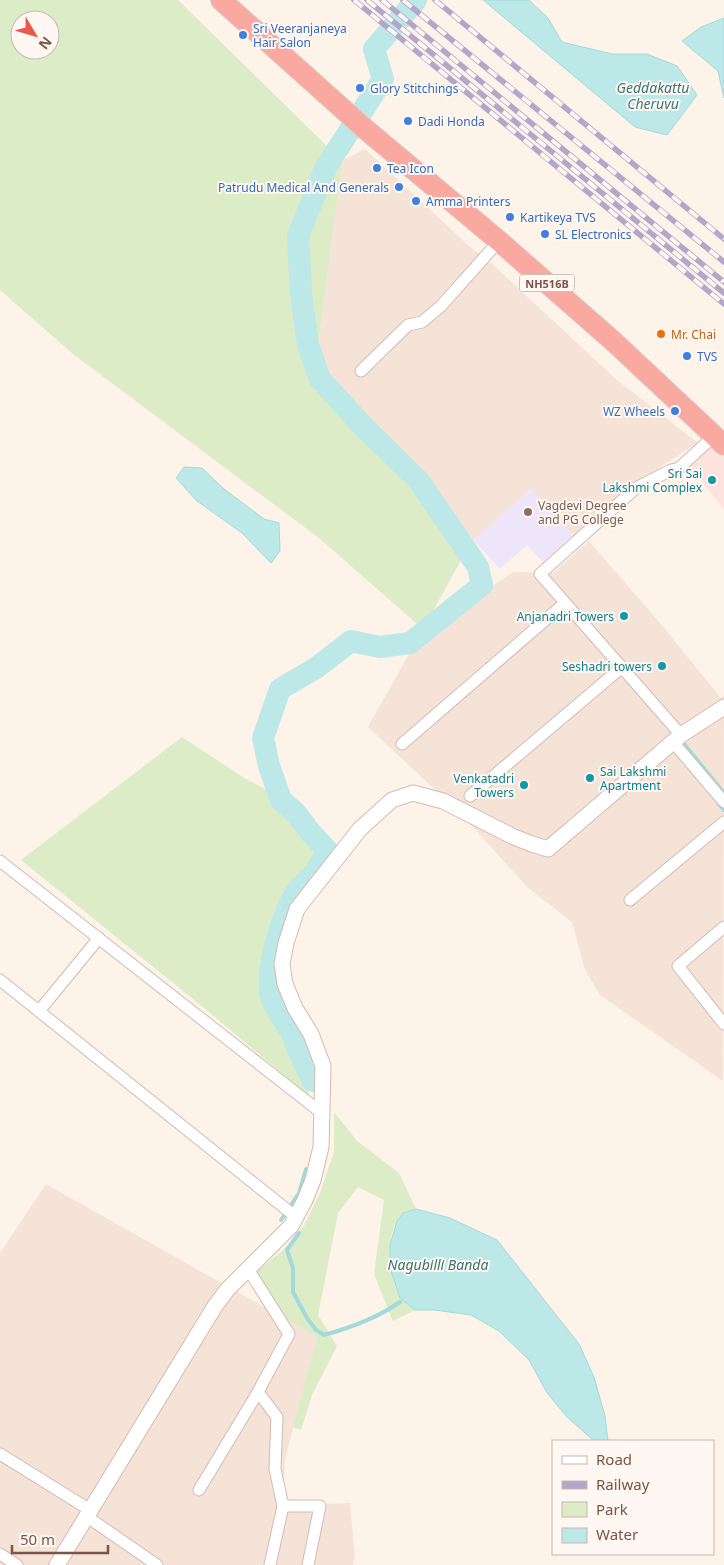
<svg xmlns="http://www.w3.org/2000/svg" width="724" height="1565" font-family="'Noto Sans',sans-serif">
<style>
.residential{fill:#f5e3d7}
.commercial{fill:#fee2dd}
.education{fill:#efe5fa}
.green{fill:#dbecc6;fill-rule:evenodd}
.water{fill:#bce8e8;stroke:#a2dadb}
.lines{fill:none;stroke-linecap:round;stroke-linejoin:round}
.stream{stroke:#a2dadb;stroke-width:4}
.river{stroke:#bce8e8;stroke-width:22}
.street-casing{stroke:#d3bbb0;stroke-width:13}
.secondary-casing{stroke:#d6baad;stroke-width:17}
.highway-casing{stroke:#dacfcd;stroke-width:22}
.street{stroke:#fff;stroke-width:11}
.secondary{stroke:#fff;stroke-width:15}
.highway{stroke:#f9a99f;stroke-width:20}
.rail-casing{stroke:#b3a6c9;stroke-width:5.5}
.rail{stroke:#fff7f1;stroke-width:4;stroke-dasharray:11;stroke-linecap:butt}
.shop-dot{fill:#3f7fe0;stroke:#fff7f1;stroke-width:2}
.food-dot{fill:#e8710a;stroke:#fff7f1;stroke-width:2}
.culture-dot{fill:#0f9aa8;stroke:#fff7f1;stroke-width:2}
.education-dot{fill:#8d6e63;stroke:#fff7f1;stroke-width:2}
.labels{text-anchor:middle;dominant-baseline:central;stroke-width:4;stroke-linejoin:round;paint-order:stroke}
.shield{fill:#fff7f1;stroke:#a2867d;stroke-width:1}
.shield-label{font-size:11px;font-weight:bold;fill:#7a554b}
.shop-label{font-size:12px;fill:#366cbe;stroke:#fff7f1;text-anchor:start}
.food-label{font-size:12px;fill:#c56008;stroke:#fff7f1;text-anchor:start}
.culture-label{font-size:12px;fill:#0d838f;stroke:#fff7f1;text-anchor:end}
.education-label{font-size:12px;fill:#785e54;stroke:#fff7f1;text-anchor:start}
.water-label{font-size:14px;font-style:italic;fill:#3a7677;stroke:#fff7f1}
</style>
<rect width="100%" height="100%" fill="#fdf3e9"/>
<g class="residential">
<polygon points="365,149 468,245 491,263 617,380 698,443 663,465 573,535 531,489 471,542 315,369 342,161"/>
<polygon points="589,541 659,622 721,698 724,696 723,1081 600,995 585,970 572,922 528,888 463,816 368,727 423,629 473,599 513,572 553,573"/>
<polygon points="46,1184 317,1337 285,1459 283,1506 350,1503 355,1557 353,1565 0,1565 0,1253"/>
</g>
<polygon class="commercial" points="712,446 724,457 724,509 689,465"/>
<polygon class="education" points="531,489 573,535 543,562 527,545 500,569 473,540"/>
<g class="green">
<path d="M0,0H178L342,161L315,369L471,542L423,629L319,538L73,354L0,290ZM20,20H50V50H20Z"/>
<polygon points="182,737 246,779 298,807 336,847 293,889 281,916 271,947 266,966 265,999 294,1048 310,1097 204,1008 21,860"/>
<path d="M334,1112L357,1141L399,1173L416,1209C411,1210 405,1211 402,1214C384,1230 389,1279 400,1297C403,1302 410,1306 415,1310L393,1321L374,1274L384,1200L358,1187L338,1213L318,1315L337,1346L312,1395L301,1430L293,1427L317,1337L284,1318L256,1272L282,1251L304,1226L320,1193L334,1152Z"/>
</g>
<g class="water">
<polygon points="483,0 529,0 548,18 562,42 612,54 647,54 677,66 697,95 667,135 635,127"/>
<polygon points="724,18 724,98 718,71 682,41 701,27"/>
<polygon points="184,467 202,468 224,489 264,519 279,523 280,551 271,563 242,533 197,501 176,478"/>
<polygon points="416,1209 450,1218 497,1240 579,1344 594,1377 605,1416 608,1441 594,1441 567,1417 547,1393 529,1360 499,1331 471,1315 435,1310 415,1310 400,1298 390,1268 390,1245 397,1221 403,1213"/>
</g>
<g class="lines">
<g class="stream">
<polyline points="684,744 724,793"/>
<polyline points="719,804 724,810"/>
<polyline points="281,1220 299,1193 306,1169"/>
<path d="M299,1233L287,1250L293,1268V1292L307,1318L316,1330L324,1335C350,1328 377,1318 400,1302"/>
</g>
<path class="river" d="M313,1081C304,1065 298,1049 291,1032C285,1021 271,1004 270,992C267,964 282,913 298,890C302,884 309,879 314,874C319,867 323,858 328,851L311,833L296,813L281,800L269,766L263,738L280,689L316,668L351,641L380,647L410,643L482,585L478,567L419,481L362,425L320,379L308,345L301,294L298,236L326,167L383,79L374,49L416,0"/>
<defs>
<g id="street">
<polyline points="361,371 408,325 422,322 441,306 499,241"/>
<polyline points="681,735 540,574 636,488 671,470 679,468 714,436"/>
<polyline points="673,742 724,802"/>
<polyline points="402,744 565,603"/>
<polyline points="470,796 621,668"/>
<polyline points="0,861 323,1114"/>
<polyline points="630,900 724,822"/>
<polyline points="724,927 678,966 724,1024"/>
<polyline points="0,980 296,1217"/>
<polyline points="39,1011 99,938"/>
<polyline points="258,1392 277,1417 275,1469 283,1506 270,1565"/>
<polyline points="0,1454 90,1510"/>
<polyline points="199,1490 258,1392 289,1334 248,1269"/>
<polyline points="283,1506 320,1506 308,1565"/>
<polyline points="86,1516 157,1565"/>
<polyline points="0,1554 17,1565"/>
</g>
<polyline id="secondary" points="57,1565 215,1306 227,1290 291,1226 305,1200 313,1180 321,1147 323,1066 311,1034 295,1008 285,984 282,964 286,943 297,909 360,829 392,800 413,793 443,801 514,837 532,844 548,849 681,735 724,707"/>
<polyline id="highway" points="221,0 364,128 499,241 613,341 724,445"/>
</defs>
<use href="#street" class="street-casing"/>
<use href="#secondary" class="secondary-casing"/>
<use href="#highway" class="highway-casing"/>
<use href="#street" class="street"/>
<use href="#secondary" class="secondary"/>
<use href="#highway" class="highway"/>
<defs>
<g id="rail">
<polyline points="354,0 724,304"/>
<polyline points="367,0 724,293"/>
<polyline points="382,0 724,282"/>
<polyline points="403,0 724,262"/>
<polyline points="435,0 724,239"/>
</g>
</defs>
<use href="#rail" class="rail-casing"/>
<use href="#rail" class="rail"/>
</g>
<g class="shop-dot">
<circle cx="243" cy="35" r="5"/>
<circle cx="360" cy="88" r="5"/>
<circle cx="408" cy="121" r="5"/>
<circle cx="377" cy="168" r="5"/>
<circle cx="399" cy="187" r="5"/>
<circle cx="416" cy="201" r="5"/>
<circle cx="510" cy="217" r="5"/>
<circle cx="545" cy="234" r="5"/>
<circle cx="687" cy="356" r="5"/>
<circle cx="675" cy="411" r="5"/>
</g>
<circle class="food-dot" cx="661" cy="334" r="5"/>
<g class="culture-dot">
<circle cx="712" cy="480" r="5"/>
<circle cx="624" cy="616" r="5"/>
<circle cx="662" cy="666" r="5"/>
<circle cx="590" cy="778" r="5"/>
<circle cx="524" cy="785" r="5"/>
</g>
<circle class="education-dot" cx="528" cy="512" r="5"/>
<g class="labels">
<rect class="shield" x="519.5" y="274.5" width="55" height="17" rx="4"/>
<g class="shield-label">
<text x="547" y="283">NH516B</text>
</g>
<g class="shop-label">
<text x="253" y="28">Sri Veeranjaneya<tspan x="253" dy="14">Hair Salon</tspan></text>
<text x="370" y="88">Glory Stitchings</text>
<text x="418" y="121">Dadi Honda</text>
<text x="387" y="168">Tea Icon</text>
<text x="389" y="187" text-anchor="end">Patrudu Medical And Generals</text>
<text x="426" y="201">Amma Printers</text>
<text x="520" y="217">Kartikeya TVS</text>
<text x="555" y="234">SL Electronics</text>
<text x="697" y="356">TVS</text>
<text x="665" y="411" text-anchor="end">WZ Wheels</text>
</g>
<g class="food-label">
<text x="671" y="334">Mr. Chai</text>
</g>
<g class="culture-label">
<text x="702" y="473">Sri Sai<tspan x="702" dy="14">Lakshmi Complex</tspan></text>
<text x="614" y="616">Anjanadri Towers</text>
<text x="652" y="666">Seshadri towers</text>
<text x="600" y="771" text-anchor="start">Sai Lakshmi<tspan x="600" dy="14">Apartment</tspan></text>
<text x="514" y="778">Venkatadri<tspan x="514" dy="14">Towers</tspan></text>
</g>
<g class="education-label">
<text x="538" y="505">Vagdevi Degree<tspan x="538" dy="14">and PG College</tspan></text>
</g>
<g class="water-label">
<text x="653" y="87">Geddakattu<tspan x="653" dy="16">Cheruvu</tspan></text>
<text x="438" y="1264">Nagubilli Banda</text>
</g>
</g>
<rect x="552" y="1440" width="162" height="115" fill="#fff7f1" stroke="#cab6af"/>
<rect x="562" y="1456" width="25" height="8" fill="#ffffff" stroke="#cab6af"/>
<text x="596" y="1465" font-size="15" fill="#7a554b">Road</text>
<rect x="562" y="1481" width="25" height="8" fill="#b3a6c9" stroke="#cab6af"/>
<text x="596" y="1490" font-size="15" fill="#7a554b">Railway</text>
<rect x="562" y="1502" width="25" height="15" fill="#dbecc6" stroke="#cab6af"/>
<text x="596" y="1515" font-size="15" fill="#7a554b">Park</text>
<rect x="562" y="1528" width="25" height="15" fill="#bce8e8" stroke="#cab6af"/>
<text x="596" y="1540" font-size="15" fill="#7a554b">Water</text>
<g transform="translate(35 35) rotate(128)"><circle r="24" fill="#fff7f1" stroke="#cab6af"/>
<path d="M0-4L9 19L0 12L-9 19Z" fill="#eb574b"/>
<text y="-8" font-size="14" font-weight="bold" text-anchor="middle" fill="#7a554b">N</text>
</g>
<path d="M12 1545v8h96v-8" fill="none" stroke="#7a554b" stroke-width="2.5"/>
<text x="20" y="1545" font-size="15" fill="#7a554b" stroke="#fff7f1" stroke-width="4" paint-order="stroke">50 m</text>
</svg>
